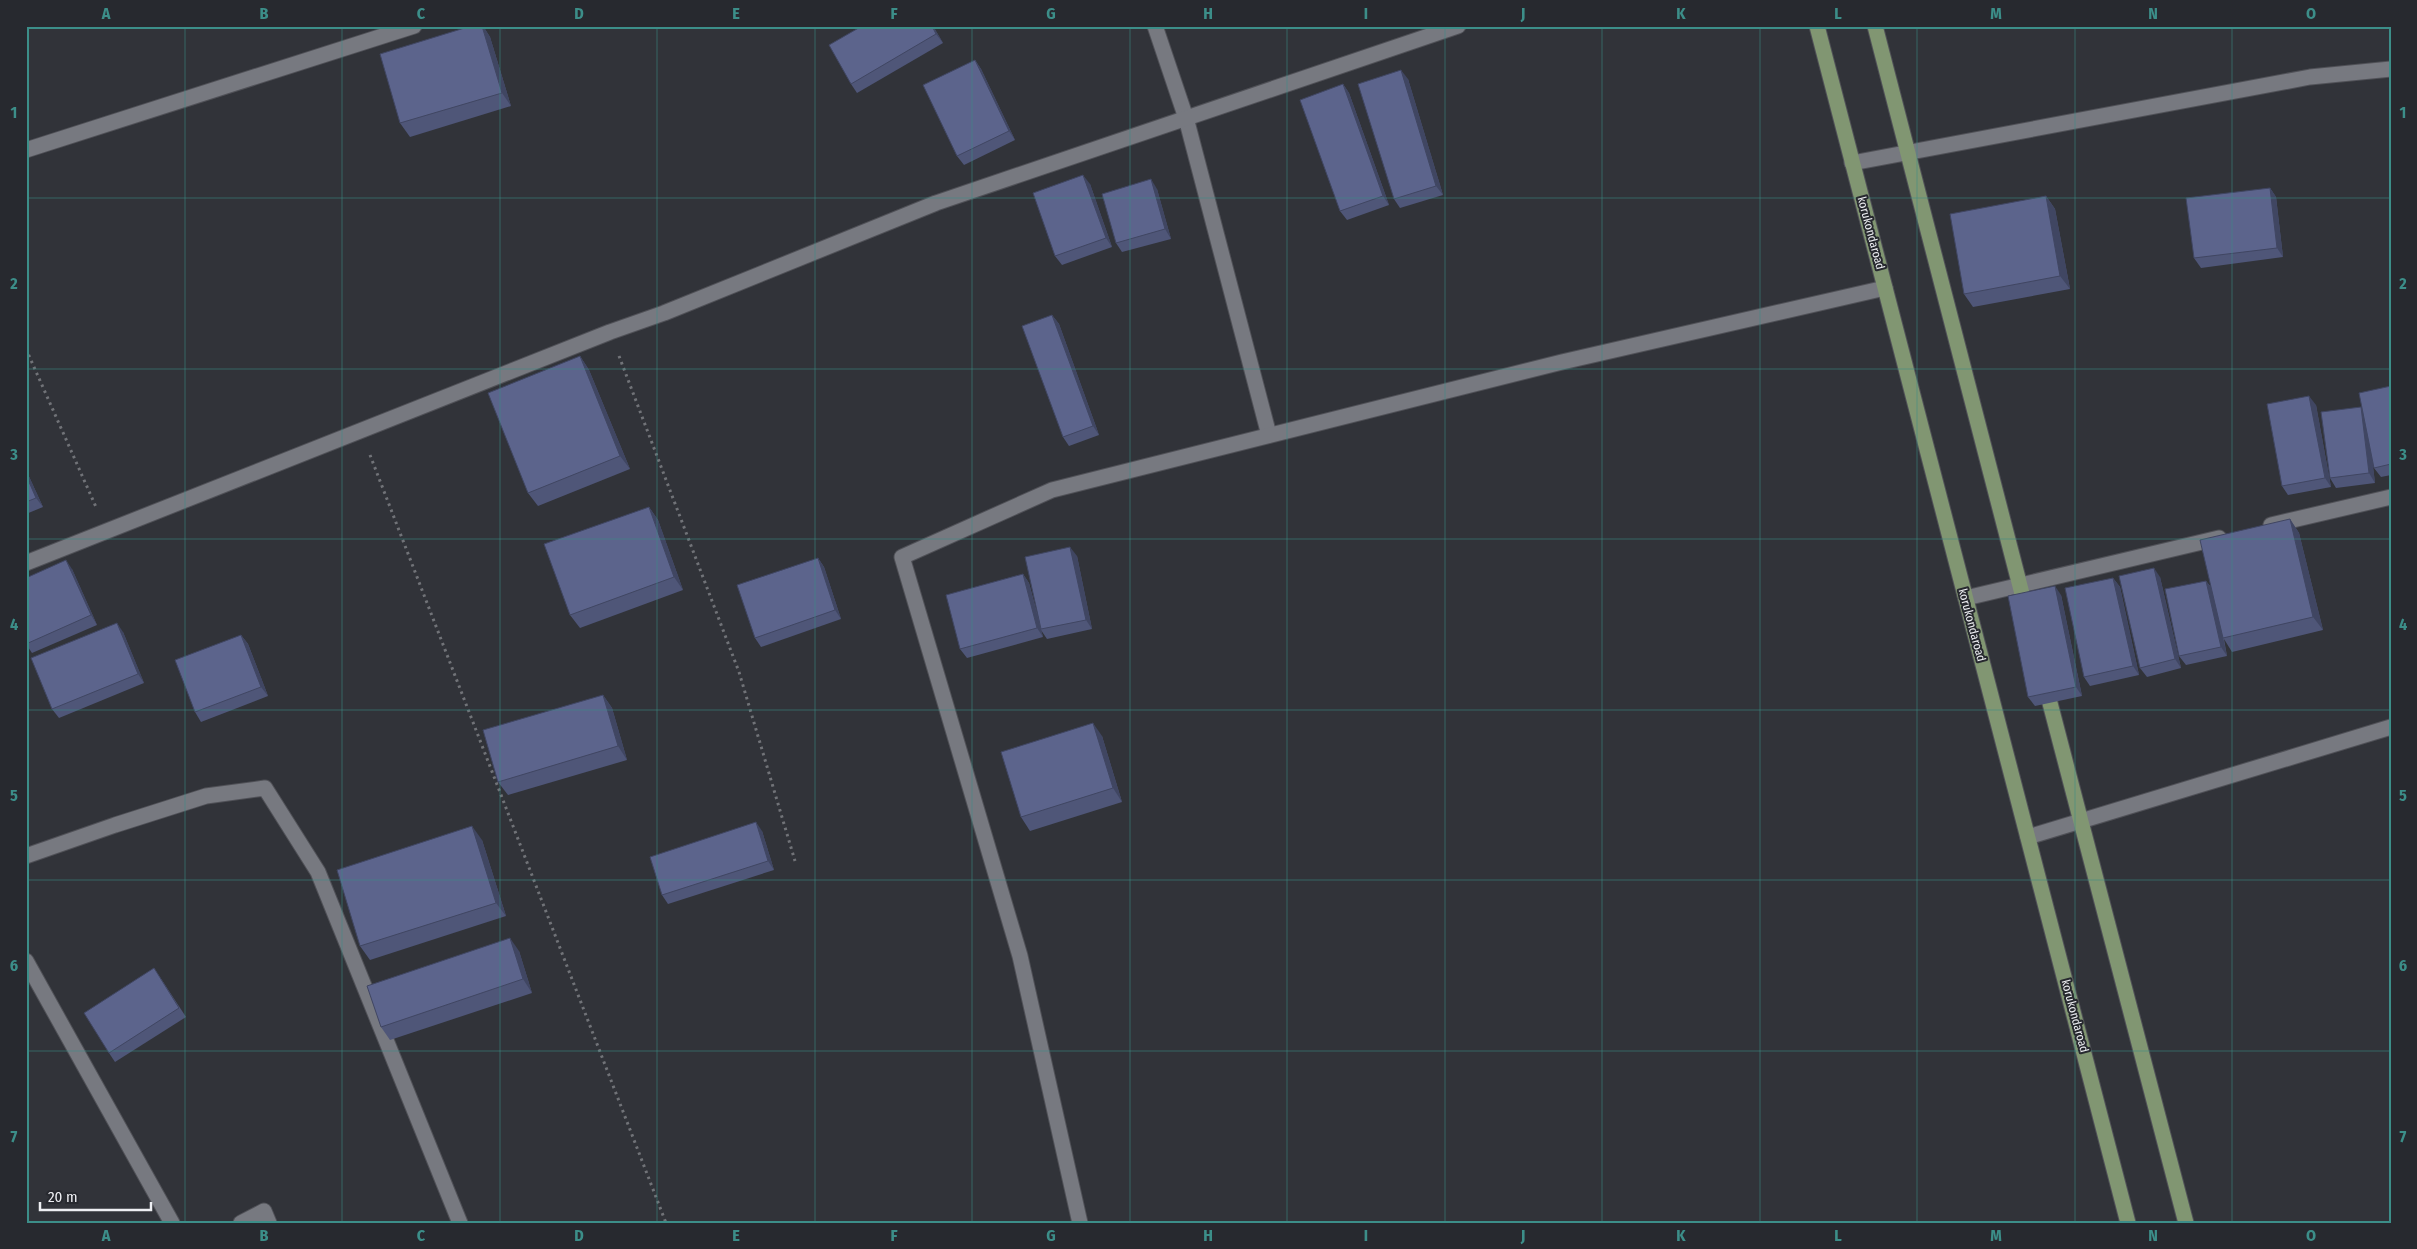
<svg xmlns="http://www.w3.org/2000/svg" width="2417" height="1249" font-family="'Fira Sans Condensed',sans-serif">
<style>
.lines{fill:none;stroke-linecap:round;stroke-linejoin:round}
.minor-casing{stroke:#505157;stroke-width:17}
.primary-casing{stroke:#505157;stroke-width:17}
.path{stroke:#717378;stroke-width:3;stroke-dasharray:2.5 4;stroke-linecap:butt}
.minor{stroke:#777980;stroke-width:15}
.primary{stroke:#819672;stroke-width:15}
.wall{fill:#4f5678}
.shaded-wall{fill:#404662}
.building{fill:#5c648c;stroke:#404662}
.grid{fill:none;stroke:#3c8e89;stroke-width:1;stroke-opacity:0.55}
.labels{text-anchor:middle;dominant-baseline:central;stroke-width:4;stroke-linejoin:round;paint-order:stroke}
.street-label{font-size:12px;fill:#eeeff3;stroke:#27292f}
.neatline{fill:none;stroke:#3c8e89;stroke-width:2}
.grid-label{font-size:16px;text-anchor:middle;font-weight:bold;fill:#3c8e89}
</style>
<rect width="100%" height="100%" fill="#313339"/>
<g class="lines">
<defs>
<g id="minor">
<polyline points="1155,26 1186,118 1269,435"/>
<polyline points="26,150 414,26"/>
<polyline points="1852,163 2310,77 2391,69"/>
<polyline points="2271,525 2391,497"/>
<polyline points="26,563 610,332 664,313 936,203 1458,26"/>
<polyline points="1966,598 2219,538"/>
<polyline points="2028,837 2391,727"/>
<polyline points="26,856 115,825 206,796 265,788 318,872 460,1223"/>
<polyline points="26,961 172,1223"/>
<polyline points="241,1223 264,1211 269,1223"/>
<polyline points="1080,1223 1020,956 902,557 1052,490 1562,362 1885,288"/>
</g>
<g id="primary">
<polyline points="1817,26 2128,1223"/>
<polyline points="1875,26 2027,613"/>
<polyline points="2045,684 2186,1223"/>
</g>
</defs>
<use href="#minor" class="minor-casing"/>
<use href="#primary" class="primary-casing"/>
<g class="path">
<polyline points="26,349 96,507"/>
<polyline points="619,356 739,672 795,861"/>
<polyline points="370,455 666,1223"/>
</g>
<use href="#minor" class="minor"/>
<use href="#primary" class="primary"/>
</g>
<g class="wall">
<polygon points="471,26 483,26 490,37 511,106 410,137 400,123"/>
<polygon points="862,26 933,26 943,43 857,93 851,84"/>
<polygon points="975,60 981,69 1015,140 964,165 957,156"/>
<polygon points="1408,79 1443,195 1400,208 1394,199"/>
<polygon points="1343,84 1349,93 1389,205 1347,220 1340,211"/>
<polygon points="1090,184 1112,247 1062,265 1055,256"/>
<polygon points="2270,188 2276,197 2283,257 2201,268 2194,258"/>
<polygon points="1157,189 1171,239 1122,252 1116,243"/>
<polygon points="2046,196 2055,209 2070,289 1973,307 1964,294"/>
<polygon points="1052,315 1059,324 1099,435 1069,446 1063,437"/>
<polygon points="580,356 589,370 630,469 538,506 528,493"/>
<polygon points="2391,386 2391,475 2381,477 2374,468 2372,459 2375,483 2336,488 2330,478 2361,407 2362,409"/>
<polygon points="2316,405 2331,487 2288,495 2282,486"/>
<polygon points="26,470 43,507 26,514"/>
<polygon points="649,507 658,520 683,590 580,628 570,615"/>
<polygon points="2290,519 2299,533 2323,630 2232,652 2224,639 2227,656 2186,665 2179,656 2206,581 2211,587"/>
<polygon points="1077,556 1092,629 1047,639 1041,630 1043,637 967,658 960,649 1023,574 1029,583 1040,624"/>
<polygon points="818,558 824,567 841,619 761,647 755,638"/>
<polygon points="72,569 97,625 32,653 26,644"/>
<polygon points="2160,577 2181,668 2147,677 2140,668"/>
<polygon points="2113,578 2120,587 2139,675 2090,686 2084,677"/>
<polygon points="2061,595 2082,696 2035,706 2028,697"/>
<polygon points="123,632 144,683 59,718 52,709"/>
<polygon points="241,635 248,644 268,696 201,722 195,712"/>
<polygon points="603,695 612,708 627,760 508,795 498,782"/>
<polygon points="1102,736 1122,802 1030,831 1021,817"/>
<polygon points="762,831 774,870 668,904 662,895"/>
<polygon points="482,840 506,916 370,960 360,946"/>
<polygon points="519,951 532,993 390,1040 381,1027"/>
<polygon points="154,968 186,1017 115,1062 109,1053"/>
</g>
<g class="shaded-wall">
<polygon points="482,26 483,26 490,37 511,106 502,93"/>
<polygon points="932,26 933,26 943,43 936,34"/>
<polygon points="975,60 981,69 1015,140 1009,131"/>
<polygon points="1401,70 1408,79 1443,195 1436,186"/>
<polygon points="1343,84 1349,93 1389,205 1383,196"/>
<polygon points="1083,175 1090,184 1112,247 1106,238"/>
<polygon points="1151,179 1157,189 1171,239 1165,229"/>
<polygon points="2270,188 2276,197 2283,257 2277,248"/>
<polygon points="2046,196 2055,209 2070,289 2060,276"/>
<polygon points="1052,315 1059,324 1099,435 1093,426"/>
<polygon points="580,356 589,370 630,469 620,456"/>
<polygon points="2309,396 2316,405 2331,487 2325,478"/>
<polygon points="2361,407 2367,416 2375,483 2369,473"/>
<polygon points="26,470 43,507 36,498 26,475"/>
<polygon points="649,507 658,520 683,590 674,577"/>
<polygon points="2290,519 2299,533 2323,630 2313,617"/>
<polygon points="1070,547 1077,556 1092,629 1086,620"/>
<polygon points="818,558 824,567 841,619 835,610"/>
<polygon points="66,560 72,569 97,625 91,615"/>
<polygon points="2154,568 2160,577 2181,668 2175,659"/>
<polygon points="1023,574 1029,583 1043,637 1037,628"/>
<polygon points="2113,578 2120,587 2139,675 2133,666"/>
<polygon points="2206,581 2213,590 2227,656 2221,647"/>
<polygon points="2055,586 2061,595 2082,696 2076,687"/>
<polygon points="117,623 123,632 144,683 138,674"/>
<polygon points="241,635 248,644 268,696 261,687"/>
<polygon points="603,695 612,708 627,760 618,746"/>
<polygon points="1093,723 1102,736 1122,802 1113,788"/>
<polygon points="756,822 762,831 774,870 768,861"/>
<polygon points="472,826 482,840 506,916 496,903"/>
<polygon points="510,938 519,951 532,993 523,979"/>
</g>
<g class="building">
<polygon points="471,26 482,26 502,93 400,123 380,54"/>
<polygon points="862,26 932,26 936,34 851,84 829,45"/>
<polygon points="975,60 1009,131 957,156 923,85"/>
<polygon points="1401,70 1436,186 1394,199 1358,84"/>
<polygon points="1343,84 1383,196 1340,211 1300,100"/>
<polygon points="1083,175 1106,238 1055,256 1033,193"/>
<polygon points="1151,179 1165,229 1116,243 1102,194"/>
<polygon points="2270,188 2277,248 2194,258 2186,198"/>
<polygon points="2046,196 2060,276 1964,294 1950,214"/>
<polygon points="1052,315 1093,426 1063,437 1022,326"/>
<polygon points="580,356 620,456 528,493 488,393"/>
<polygon points="2391,386 2391,464 2374,468 2359,393"/>
<polygon points="2309,396 2325,478 2282,486 2267,404"/>
<polygon points="2361,407 2369,473 2330,478 2321,412"/>
<polygon points="26,475 36,498 26,502"/>
<polygon points="649,507 674,577 570,615 544,544"/>
<polygon points="2290,519 2313,617 2223,638 2200,540"/>
<polygon points="1070,547 1086,620 1041,629 1025,557"/>
<polygon points="818,558 835,610 755,638 737,585"/>
<polygon points="66,560 91,615 26,644 26,578"/>
<polygon points="2154,568 2175,659 2140,668 2119,576"/>
<polygon points="1023,574 1037,628 960,649 946,595"/>
<polygon points="2113,578 2133,666 2084,677 2065,588"/>
<polygon points="2206,581 2221,647 2179,656 2165,589"/>
<polygon points="2055,586 2076,687 2028,697 2008,596"/>
<polygon points="117,623 138,674 52,709 31,658"/>
<polygon points="241,635 261,687 195,712 175,660"/>
<polygon points="603,695 618,746 498,782 483,730"/>
<polygon points="1093,723 1113,788 1021,817 1001,752"/>
<polygon points="756,822 768,861 662,895 650,857"/>
<polygon points="472,826 496,903 360,946 337,870"/>
<polygon points="510,938 523,979 381,1027 367,986"/>
<polygon points="154,968 179,1008 109,1053 84,1013"/>
</g>
<path class="grid" d="M185,26V1223M342,26V1223M500,26V1223M657,26V1223M815,26V1223M972,26V1223M1130,26V1223M1287,26V1223M1445,26V1223M1602,26V1223M1760,26V1223M1917,26V1223M2075,26V1223M2232,26V1223M26,198H2391M26,369H2391M26,539H2391M26,710H2391M26,880H2391M26,1051H2391"/>
<g class="labels">
<g class="street-label">
<text transform="translate(1871 233) rotate(75)">korukondaroad</text>
<text transform="translate(1972 625) rotate(75)">korukondaroad</text>
<text transform="translate(2075 1016) rotate(75)">korukondaroad</text>
</g>
</g>
<rect width="2417" height="1249" fill="none" stroke="#27292f" stroke-width="55"/>
<path d="M40 1202v8h111v-8" fill="none" stroke="#eeeff3" stroke-width="2.5"/>
<text x="48" y="1202" font-size="15" fill="#eeeff3" stroke="#27292f" stroke-width="4" paint-order="stroke">20 m</text>
<rect x="28" y="28" width="2362" height="1194" class="neatline"/>
<g class="grid-label">
<text x="106" y="19">A</text>
<text x="264" y="19">B</text>
<text x="421" y="19">C</text>
<text x="579" y="19">D</text>
<text x="736" y="19">E</text>
<text x="894" y="19">F</text>
<text x="1051" y="19">G</text>
<text x="1208" y="19">H</text>
<text x="1366" y="19">I</text>
<text x="1523" y="19">J</text>
<text x="1681" y="19">K</text>
<text x="1838" y="19">L</text>
<text x="1996" y="19">M</text>
<text x="2153" y="19">N</text>
<text x="2311" y="19">O</text>
<text x="14" y="118">1</text>
<text x="2403" y="118">1</text>
<text x="14" y="289">2</text>
<text x="2403" y="289">2</text>
<text x="14" y="460">3</text>
<text x="2403" y="460">3</text>
<text x="14" y="630">4</text>
<text x="2403" y="630">4</text>
<text x="14" y="801">5</text>
<text x="2403" y="801">5</text>
<text x="14" y="971">6</text>
<text x="2403" y="971">6</text>
<text x="14" y="1142">7</text>
<text x="2403" y="1142">7</text>
<text x="106" y="1241">A</text>
<text x="264" y="1241">B</text>
<text x="421" y="1241">C</text>
<text x="579" y="1241">D</text>
<text x="736" y="1241">E</text>
<text x="894" y="1241">F</text>
<text x="1051" y="1241">G</text>
<text x="1208" y="1241">H</text>
<text x="1366" y="1241">I</text>
<text x="1523" y="1241">J</text>
<text x="1681" y="1241">K</text>
<text x="1838" y="1241">L</text>
<text x="1996" y="1241">M</text>
<text x="2153" y="1241">N</text>
<text x="2311" y="1241">O</text>
</g>
</svg>
